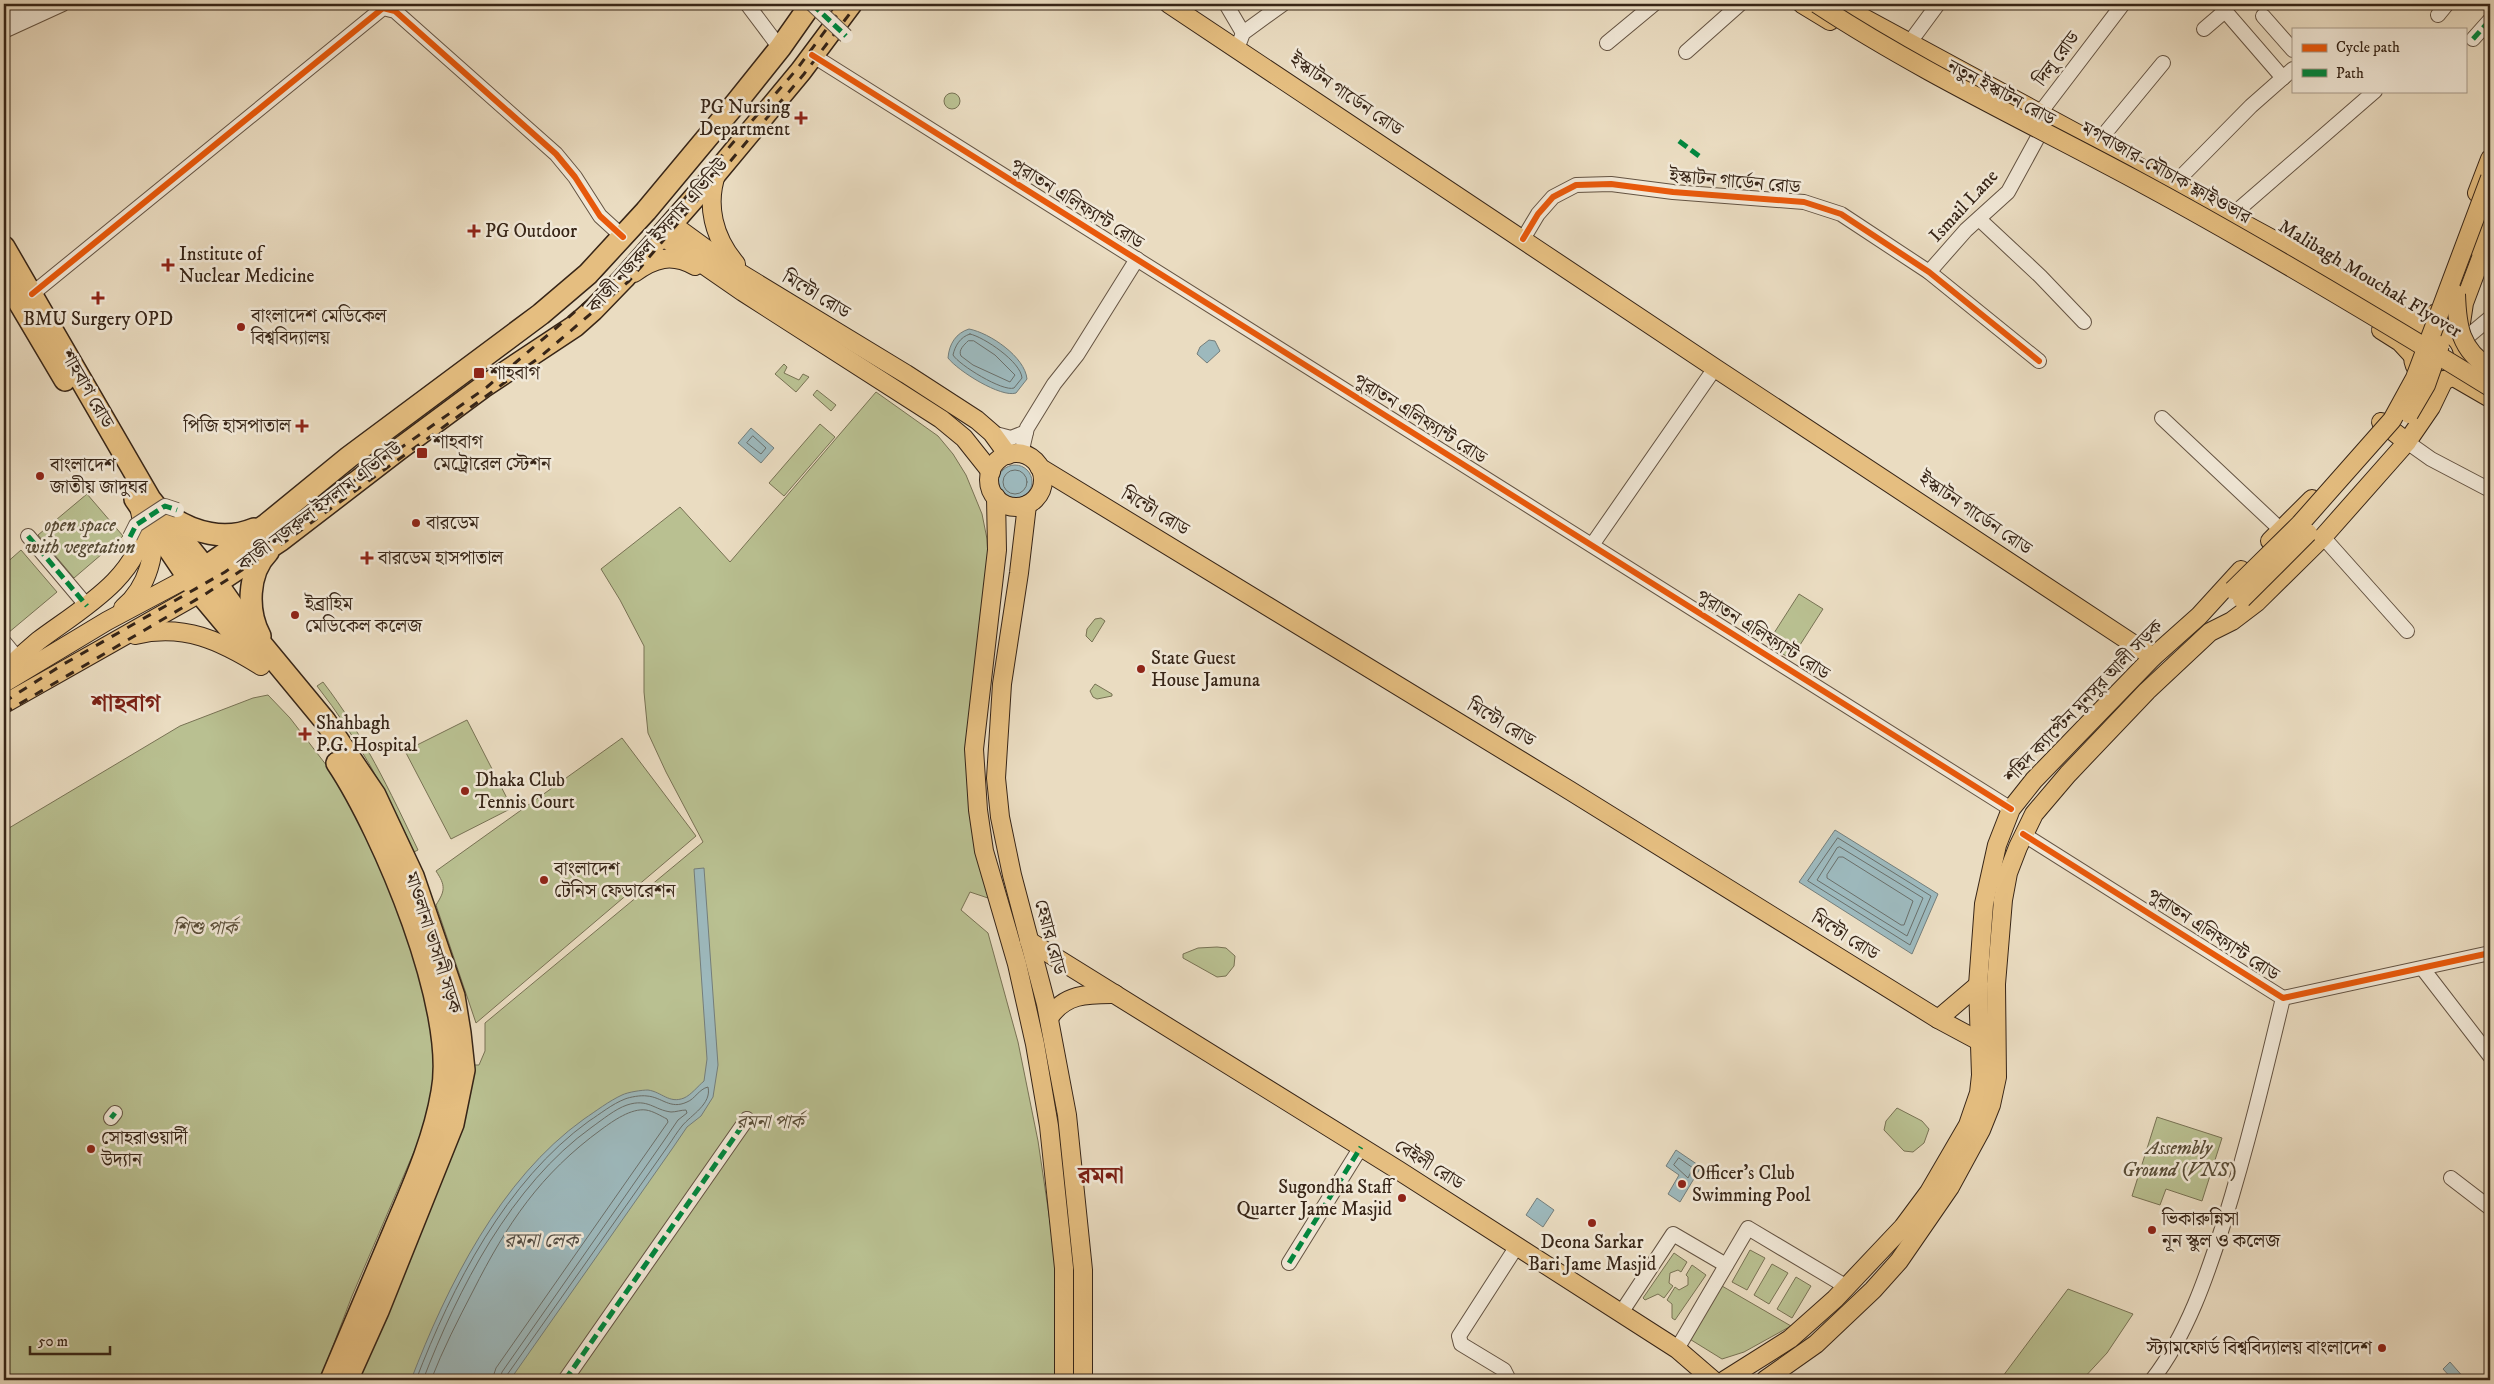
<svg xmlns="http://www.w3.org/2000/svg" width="2494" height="1384" font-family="'IM FELL DW Pica','Noto Serif Bengali',serif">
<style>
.green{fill:#b9c091;stroke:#787254}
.water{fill:#9db9bd;stroke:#747e7b}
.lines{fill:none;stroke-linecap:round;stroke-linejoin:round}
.shore{stroke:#6a6f6a;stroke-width:1}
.minor-casing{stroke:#645342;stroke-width:16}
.major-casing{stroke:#372517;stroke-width:20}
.highway-casing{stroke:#372517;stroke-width:24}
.minor{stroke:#f1e8d7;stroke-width:14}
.major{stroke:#e5be80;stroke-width:18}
.highway{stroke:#e5be80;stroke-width:21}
.rail{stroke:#372517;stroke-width:3;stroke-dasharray:9 9;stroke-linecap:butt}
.minor-bridge-casing{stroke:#645342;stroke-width:16;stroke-linecap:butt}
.major-bridge-casing{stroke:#372517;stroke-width:20;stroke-linecap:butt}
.minor-bridge{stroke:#f1e8d7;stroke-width:14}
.major-bridge{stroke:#e5be80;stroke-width:18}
.quiet{stroke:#00873e;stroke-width:5;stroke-dasharray:10 5;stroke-linecap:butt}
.cycleway-casing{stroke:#f1e8d7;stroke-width:9}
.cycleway{stroke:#e8590c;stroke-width:6}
.poi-dot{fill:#8f2418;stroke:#f1e8d7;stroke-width:2}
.labels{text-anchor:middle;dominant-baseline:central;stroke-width:5;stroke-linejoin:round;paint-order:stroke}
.street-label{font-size:19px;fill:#372517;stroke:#f1e8d7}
.poi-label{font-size:19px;fill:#372517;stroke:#f1e8d7;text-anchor:start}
.park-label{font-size:19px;font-style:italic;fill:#584c36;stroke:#f1e8d7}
.water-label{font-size:20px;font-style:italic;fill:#504a40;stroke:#f1e8d7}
.district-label{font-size:24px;font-weight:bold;fill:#7a1f14;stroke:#f1e8d7}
</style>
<rect width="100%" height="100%" fill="#eadcc1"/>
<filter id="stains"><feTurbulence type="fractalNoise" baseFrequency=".004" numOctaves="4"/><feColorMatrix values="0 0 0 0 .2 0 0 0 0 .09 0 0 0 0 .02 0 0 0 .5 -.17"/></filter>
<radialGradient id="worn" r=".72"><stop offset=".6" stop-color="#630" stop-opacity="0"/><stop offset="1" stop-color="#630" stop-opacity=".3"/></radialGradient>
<g class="green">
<circle cx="952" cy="101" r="8"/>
<polygon points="784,364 787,367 784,373 799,380 803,374 809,377 796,392 775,374"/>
<polygon points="817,390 836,405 831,411 813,395"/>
<polygon points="876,392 938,436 953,454 966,475 982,514 987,539 988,558 969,750 992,896 988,898 970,892 961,910 988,933 1018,1042 1038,1141 1057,1269 1056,1380 356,1380 474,1065 479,1065 485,1051 485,1023 703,842 666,772 648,733 644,692 644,646 620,600 601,569 680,507 730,562"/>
<polygon points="820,424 835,437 784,496 769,483"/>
<polygon points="87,494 123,536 74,578 38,535"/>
<polygon points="21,550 57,592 8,633 4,628 4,565"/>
<polygon points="1799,594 1823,609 1791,659 1767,644"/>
<polygon points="1101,618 1105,621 1092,642 1086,636 1087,629 1095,619"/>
<path d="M323,682C363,734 390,791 418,850L414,852C387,793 357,737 317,686Z"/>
<polygon points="1095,684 1112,694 1112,696 1097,699 1093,697 1090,691"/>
<polygon points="268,695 290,718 337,779 388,877 430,1002 436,1085 422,1133 352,1296 320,1380 4,1380 4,831 180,726 253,698"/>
<polygon points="467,720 512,808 451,839 405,751"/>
<path d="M622,738L696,836L476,1023L436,905C445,891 446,886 436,871Z"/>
<polygon points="1217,947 1226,948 1235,956 1234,966 1226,976 1217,977 1183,958 1183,954 1198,948"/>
<polygon points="1897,1108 1922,1121 1929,1129 1924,1143 1913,1152 1904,1151 1884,1130 1886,1121"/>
<polygon points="2157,1117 2222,1138 2202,1201 2166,1189 2160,1205 2132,1196"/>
<polygon points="1750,1250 1765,1258 1747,1290 1732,1282"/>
<polygon points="1674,1253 1687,1262 1681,1272 1678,1270 1670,1273 1669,1283 1673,1286 1664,1298 1658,1294 1645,1300 1643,1298"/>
<polygon points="1772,1264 1788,1273 1769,1304 1754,1295"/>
<polygon points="1692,1265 1706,1275 1675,1320 1672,1318 1672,1304 1667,1300 1675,1287 1679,1290 1688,1285 1688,1277 1686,1275"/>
<polygon points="1796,1277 1811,1286 1792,1318 1777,1309"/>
<polygon points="1722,1286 1791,1326 1744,1352 1722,1359 1688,1338"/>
<polygon points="2068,1289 2133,1314 2107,1353 2082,1380 2000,1380"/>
</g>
<g class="water">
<path d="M969,329C990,333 1025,357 1027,379L1016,393C1001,398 958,371 948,358C949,344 956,333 969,329Z"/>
<polygon points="1209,340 1215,341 1220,351 1207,363 1197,354 1200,347"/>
<polygon points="751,428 774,448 761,463 738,443"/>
<circle cx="1015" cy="482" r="17"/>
<polygon points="1835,830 1938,894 1912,954 1799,882"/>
<path d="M704,868L718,1065L713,1097L701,1116L687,1127L672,1149L510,1380H411C447,1286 500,1179 584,1119C596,1111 609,1101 622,1095C628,1092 642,1090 648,1090C662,1092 669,1104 684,1098C691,1095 698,1086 704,1081L707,1059L694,869Z"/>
<polygon points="1676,1150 1701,1167 1680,1202 1668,1194 1679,1175 1666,1166"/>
<polygon points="1537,1198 1554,1210 1543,1227 1526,1215"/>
<polygon points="2450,1362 2465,1379 2464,1380 2453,1380 2443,1369"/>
</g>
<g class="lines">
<g class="shore">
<path d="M970,334C984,337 1021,362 1022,378L1014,388C1003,392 959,365 953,355C955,346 960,337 970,334Z"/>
<path d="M974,341L995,355L1015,375L1010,382L973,365L961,356C958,350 964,345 968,341Z"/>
<polygon points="753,436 766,448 761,454 747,443"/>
<circle cx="1015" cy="482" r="12"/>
<polygon points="1838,838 1931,896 1910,945 1808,881"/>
<polygon points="1840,847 1923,898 1907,936 1817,880 1837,848"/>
<polygon points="1839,857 1843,857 1913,901 1904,925 1901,925 1827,878 1827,875"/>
<polygon points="1679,1158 1693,1168 1688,1178 1674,1165"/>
<path d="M416,1380C452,1286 506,1181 589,1121C600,1114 612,1104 625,1099C630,1097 641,1095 647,1096C662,1097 670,1110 687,1102C695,1099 699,1089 708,1087C712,1104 691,1115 682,1126C677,1132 673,1139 668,1146L507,1375L506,1380"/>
<path d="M423,1380C458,1289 511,1185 592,1127C602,1120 615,1109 627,1105C648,1098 654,1110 671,1112C676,1112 681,1110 686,1110L687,1113L678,1120L663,1142L502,1372L500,1380"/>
<path d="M431,1380C443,1349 458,1320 473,1291C507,1224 540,1174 602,1129C613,1121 631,1108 646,1110C653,1111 661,1116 667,1119L668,1122L496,1368L492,1380"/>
</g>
<defs>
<g id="minor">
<polyline points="747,4 780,48"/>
<polyline points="1226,4 1243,33"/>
<polyline points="2219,4 2283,78"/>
<polyline points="2438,15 2447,4"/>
<polyline points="2263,16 2293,50"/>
<polyline points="4,17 33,4"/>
<polyline points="2204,29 2225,11"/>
<polyline points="4,31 63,4"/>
<polyline points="2473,39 2490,20"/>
<polyline points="1910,42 1938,4"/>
<polyline points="1607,43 1654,4"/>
<polyline points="1237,49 1243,33 1283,4"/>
<polyline points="1686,52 1740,4"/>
<polyline points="812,55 2011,809"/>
<polyline points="2040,113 2123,4"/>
<polyline points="2097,143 2163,63"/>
<polyline points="2173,185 2251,106 2293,69"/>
<polyline points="2231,216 2375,91"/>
<polyline points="1979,219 2040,276 2084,322"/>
<polyline points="1523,239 1538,214 1553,197 1576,185 1611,184 1673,192 1804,202 1841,214 1929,272 2039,361"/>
<polyline points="1929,272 1966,230 2008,192 2038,137"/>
<polyline points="32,294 383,8 395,11 556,154 575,177 600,216 623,237"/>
<polyline points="2460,343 2490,318"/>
<polyline points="2162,418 2281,530"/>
<polyline points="992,433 1011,438 1026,432"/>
<polyline points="2407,442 2431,459 2490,490"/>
<polyline points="1021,454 1027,428 1054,384 1077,355 1137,259"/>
<polyline points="28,536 87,606"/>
<polyline points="2323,537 2407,631"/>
<polyline points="1592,545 1715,368"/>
<polyline points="4,642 18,659"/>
<polyline points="2023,834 2283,998 2490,953"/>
<polyline points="2423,969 2490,1056"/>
<polyline points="111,1118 115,1113"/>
<polyline points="2451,1178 2490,1208"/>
<polyline points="1289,1263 1361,1147"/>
<polyline points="1621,1313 1673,1234 1726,1265"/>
<polyline points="1677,1349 1748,1228 1847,1287"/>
<polyline points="565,1380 747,1119"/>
<polyline points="1509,1380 1504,1370 1461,1344 1459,1336 1517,1246"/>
<path d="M2152,1380C2187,1335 2207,1276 2224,1222C2247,1148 2265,1073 2283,998"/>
</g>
<g id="major">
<polyline points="1169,4 1715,368 2153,657"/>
<polyline points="1802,4 1830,21"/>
<polyline points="1838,4 2274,240 2429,332 2434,314"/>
<path d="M717,172C705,205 714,238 736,264"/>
<polyline points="2477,193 2490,159"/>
<polyline points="672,224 735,270 906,374 977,420 992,433 1008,455"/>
<polyline points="662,236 743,292 941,419 964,438 991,472"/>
<polyline points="2475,246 2490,207"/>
<path d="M634,273C654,258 672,253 695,266"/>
<polyline points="2461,323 2464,303 2490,234"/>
<polyline points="2381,330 2400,342 2413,356"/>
<circle cx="2438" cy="356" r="25"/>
<polyline points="2452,376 2490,398"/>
<polyline points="2381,422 2407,442"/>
<circle cx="1016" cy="480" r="27"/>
<polyline points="1039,467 1569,790 1938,1019 1979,1041 1987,1042"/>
<polyline points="996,497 997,550 974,749 978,810 984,851 1017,964 1035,1044 1049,1126 1064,1268 1064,1380"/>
<polyline points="1027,505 1019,573 1002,684 996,778 1000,817 1012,875 1046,1004 1067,1115 1083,1270 1083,1380"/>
<polyline points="2270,541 2312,499"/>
<path d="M123,608C146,589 161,549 147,521"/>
<path d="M135,635C184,623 221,641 261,666"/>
<path d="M4,672C15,661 26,651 38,641C73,614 143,576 142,525C142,519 140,512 139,506"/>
<polyline points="4,683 107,621 197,573"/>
<polyline points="4,704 209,588"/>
<polyline points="1029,941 1398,1170 1677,1349 1713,1380"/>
<path d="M1049,1018C1065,993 1089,994 1115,994"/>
<polyline points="1938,1019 1978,985"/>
<polyline points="1725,1380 1790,1339 1835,1299 1903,1227 1929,1192 1968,1125 1979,1093 1981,1075 1978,985 1984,904 1997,845 2011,809 2034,780 2153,657 2199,616 2241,570"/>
<polyline points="1765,1380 1816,1344 1873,1290 1899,1261 1950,1187 1981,1130 1991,1105 1997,1077 1996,984 2003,900 2008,873 2018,847 2034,814 2068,774 2147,691 2210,632 2232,621 2257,602 2323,537 2407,442 2431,407 2444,380"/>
</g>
<g id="highway">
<polyline points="4,247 150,499 211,575 248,628 325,721 375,795 413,876 454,996 460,1033 464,1070 453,1124 378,1311 347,1380"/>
<polyline points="4,277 65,380"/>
<polyline points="135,499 194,586 250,653"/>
<path d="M169,516C194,533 225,541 254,529"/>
<polyline points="197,573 267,524 349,457 541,314 588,274 646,211 736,103 780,48 811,4"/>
<polyline points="209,588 281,540 398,450 483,387 575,326 593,310 624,278 717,172 801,71 851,4"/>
<path d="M260,636C247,612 247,573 268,552"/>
<path d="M331,1380C352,1330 373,1281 394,1231C413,1186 434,1140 442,1092C458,1009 383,832 337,763"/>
</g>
</defs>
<use href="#minor" class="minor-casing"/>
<use href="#major" class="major-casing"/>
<use href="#highway" class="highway-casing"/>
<use href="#minor" class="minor"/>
<use href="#major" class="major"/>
<use href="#highway" class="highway"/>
<g class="rail">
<polyline points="4,702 62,665 225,572 487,387 619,274 797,69 845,4"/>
<polyline points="4,713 204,595 286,541 540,357 629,281 804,74 857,4"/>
</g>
<defs>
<g id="minor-bridge">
<polyline points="812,4 846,36"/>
<polyline points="130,537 136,525 165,506 177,510"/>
</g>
<g id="major-bridge">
<path d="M1817,4C1917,70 2028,122 2134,179C2255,244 2373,315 2490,387"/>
<path d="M2456,294C2457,326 2460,350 2490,368"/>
<polyline points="2409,414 2426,385 2440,345"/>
<polyline points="2233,590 2300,524 2392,420 2415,378 2490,178"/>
<polyline points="2242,599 2308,533"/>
</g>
</defs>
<use href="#minor-bridge" class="minor-bridge-casing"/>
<use href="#major-bridge" class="major-bridge-casing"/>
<use href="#minor-bridge" class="minor-bridge"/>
<use href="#major-bridge" class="major-bridge"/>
<g class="quiet">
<polyline points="812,4 846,36"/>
<polyline points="2473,39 2490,20"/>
<polyline points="1679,141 1703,159"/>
<polyline points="28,536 87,606"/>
<polyline points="130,537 136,525 165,506 177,510"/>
<polyline points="111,1118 115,1113"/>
<polyline points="1289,1263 1361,1147"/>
<polyline points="565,1380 747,1119"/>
</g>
<defs>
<g id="cycleway">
<polyline points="812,55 2011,809"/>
<polyline points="1523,239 1538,214 1553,197 1576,185 1611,184 1673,192 1804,202 1841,214 1929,272 2039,361"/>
<polyline points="32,294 383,8 395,11 556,154 575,177 600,216 623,237"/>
<polyline points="2023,834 2283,998 2490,953"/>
</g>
</defs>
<use href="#cycleway" class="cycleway-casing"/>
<use href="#cycleway" class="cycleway"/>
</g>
<g class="poi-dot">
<path d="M798.5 110.5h5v5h5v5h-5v5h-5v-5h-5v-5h5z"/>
<path d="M471.5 223.5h5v5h5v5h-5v5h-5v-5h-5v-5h5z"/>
<path d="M165.5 257.5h5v5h5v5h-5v5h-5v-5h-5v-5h5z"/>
<path d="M95.5 290.5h5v5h5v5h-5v5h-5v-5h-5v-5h5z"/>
<circle cx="241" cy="327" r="5"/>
<rect x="473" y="367" width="12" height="12" rx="2.5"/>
<path d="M299.5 418.5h5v5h5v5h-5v5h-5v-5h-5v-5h5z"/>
<rect x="416" y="447" width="12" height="12" rx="2.5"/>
<circle cx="40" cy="476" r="5"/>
<circle cx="416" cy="523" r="5"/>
<path d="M364.5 550.5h5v5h5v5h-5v5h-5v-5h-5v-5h5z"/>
<circle cx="295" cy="615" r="5"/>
<circle cx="1141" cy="669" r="5"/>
<path d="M302.5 726.5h5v5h5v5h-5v5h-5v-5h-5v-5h5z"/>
<circle cx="465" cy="791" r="5"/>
<circle cx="544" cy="880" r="5"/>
<circle cx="91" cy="1149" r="5"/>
<circle cx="1682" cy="1184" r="5"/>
<circle cx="1402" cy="1198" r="5"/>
<circle cx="1592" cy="1223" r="5"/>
<circle cx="2152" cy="1230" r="5"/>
<circle cx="2382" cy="1348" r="5"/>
</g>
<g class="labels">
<g class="street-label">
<text transform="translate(2057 59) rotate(-53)">দিলু রোড</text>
<text transform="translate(2001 93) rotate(28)">নতুন ইস্কাটন রোড</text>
<text transform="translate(1346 95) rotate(34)">ইস্কাটন গার্ডেন রোড</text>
<text transform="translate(2166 173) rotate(29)">মগবাজার-মৌচাক ফ্লাইওভার</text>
<text transform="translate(1735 182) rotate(5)">ইস্কাটন গার্ডেন রোড</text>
<text transform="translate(1077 204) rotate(32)">পুরাতন এলিফ্যান্ট রোড</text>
<text transform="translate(1964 206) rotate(-47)">Ismail Lane</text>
<text transform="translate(658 236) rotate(-48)">কাজী নজরুল ইসলাম এভিনিউ</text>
<text transform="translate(2370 279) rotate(31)">Malibagh Mouchak Flyover</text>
<text transform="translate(816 295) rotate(31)">মিন্টো রোড</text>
<text transform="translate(87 389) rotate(60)">শাহবাগ রোড</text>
<text transform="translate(1420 419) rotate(32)">পুরাতন এলিফ্যান্ট রোড</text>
<text transform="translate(320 507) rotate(-37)">কাজী নজরুল ইসলাম এভিনিউ</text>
<text transform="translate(1155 512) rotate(31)">মিন্টো রোড</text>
<text transform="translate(1975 514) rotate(34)">ইস্কাটন গার্ডেন রোড</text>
<text transform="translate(1763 635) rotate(32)">পুরাতন এলিফ্যান্ট রোড</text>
<text transform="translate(2084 702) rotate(-46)">শহিদ ক্যাপ্টেন মুনসুর আলী সড়ক</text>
<text transform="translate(1501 723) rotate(31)">মিন্টো রোড</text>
<text transform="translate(2213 935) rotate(33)">পুরাতন এলিফ্যান্ট রোড</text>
<text transform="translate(1845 936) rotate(32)">মিন্টো রোড</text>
<text transform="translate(1050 937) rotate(75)">হেয়ার রোড</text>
<text transform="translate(433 943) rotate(72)">মাওলানা ভাসানী সড়ক</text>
<text transform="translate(1429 1165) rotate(32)">বেইলী রোড</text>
</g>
<g class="poi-label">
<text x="790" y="107" text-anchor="end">PG Nursing<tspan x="790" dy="22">Department</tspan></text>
<text x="485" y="231">PG Outdoor</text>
<text x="179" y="254">Institute of<tspan x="179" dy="22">Nuclear Medicine</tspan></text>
<text x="251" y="316">বাংলাদেশ মেডিকেল<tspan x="251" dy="22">বিশ্ববিদ্যালয়</tspan></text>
<text x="98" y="319" text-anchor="middle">BMU Surgery OPD</text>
<text x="490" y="373">শাহবাগ</text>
<text x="291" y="426" text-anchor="end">পিজি হাসপাতাল</text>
<text x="433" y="442">শাহবাগ<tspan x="433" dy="22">মেট্রোরেল স্টেশন</tspan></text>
<text x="50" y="465">বাংলাদেশ<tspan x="50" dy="22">জাতীয় জাদুঘর</tspan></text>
<text x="426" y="523">বারডেম</text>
<text x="378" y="558">বারডেম হাসপাতাল</text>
<text x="305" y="604">ইব্রাহিম<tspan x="305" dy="22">মেডিকেল কলেজ</tspan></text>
<text x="1151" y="658">State Guest<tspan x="1151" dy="22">House Jamuna</tspan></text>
<text x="316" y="723">Shahbagh<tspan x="316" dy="22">P.G. Hospital</tspan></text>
<text x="475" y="780">Dhaka Club<tspan x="475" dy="22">Tennis Court</tspan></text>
<text x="554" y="869">বাংলাদেশ<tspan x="554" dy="22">টেনিস ফেডারেশন</tspan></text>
<text x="101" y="1138">সোহরাওয়ার্দী<tspan x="101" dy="22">উদ্যান</tspan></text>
<text x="1692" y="1173">Officer's Club<tspan x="1692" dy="22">Swimming Pool</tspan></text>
<text x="1392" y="1187" text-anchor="end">Sugondha Staff<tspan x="1392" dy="22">Quarter Jame Masjid</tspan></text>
<text x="2162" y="1219">ভিকারুন্নিসা<tspan x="2162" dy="22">নূন স্কুল ও কলেজ</tspan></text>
<text x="1592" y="1242" text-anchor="middle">Deona Sarkar<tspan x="1592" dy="22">Bari Jame Masjid</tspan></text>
<text x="2372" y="1348" text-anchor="end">স্ট্যামফোর্ড বিশ্ববিদ্যালয় বাংলাদেশ</text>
</g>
<g class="park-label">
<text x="80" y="525">open space<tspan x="80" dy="22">with vegetation</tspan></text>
<text x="205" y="928">শিশু পার্ক</text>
<text x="770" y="1122">রমনা পার্ক</text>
<text x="2179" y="1148">Assembly<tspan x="2179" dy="22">Ground (VNS)</tspan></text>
</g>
<g class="water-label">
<text x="541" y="1241">রমনা লেক</text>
</g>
<g class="district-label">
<text x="126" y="704">শাহবাগ</text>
<text x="1101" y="1176">রমনা</text>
</g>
</g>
<rect width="2494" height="1384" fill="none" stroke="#eadcc1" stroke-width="20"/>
<rect x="5" y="5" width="2484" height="1374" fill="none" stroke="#372517" stroke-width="2.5"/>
<rect x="10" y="10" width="2474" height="1364" fill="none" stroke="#372517"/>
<rect x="2292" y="28" width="175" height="65" fill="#f1e8d7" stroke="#a79a8a"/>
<rect x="2302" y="44" width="25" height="8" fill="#e8590c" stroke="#a79a8a"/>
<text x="2336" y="52" font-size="15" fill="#372517">Cycle path</text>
<rect x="2302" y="69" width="25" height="8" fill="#00873e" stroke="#a79a8a"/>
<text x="2336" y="78" font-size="15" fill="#372517">Path</text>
<path d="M30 1346v8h80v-8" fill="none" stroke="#372517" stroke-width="2.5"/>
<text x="38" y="1346" font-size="15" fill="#372517" stroke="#f1e8d7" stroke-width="4" paint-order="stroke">50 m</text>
<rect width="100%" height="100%" filter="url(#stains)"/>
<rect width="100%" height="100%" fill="url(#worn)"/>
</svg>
